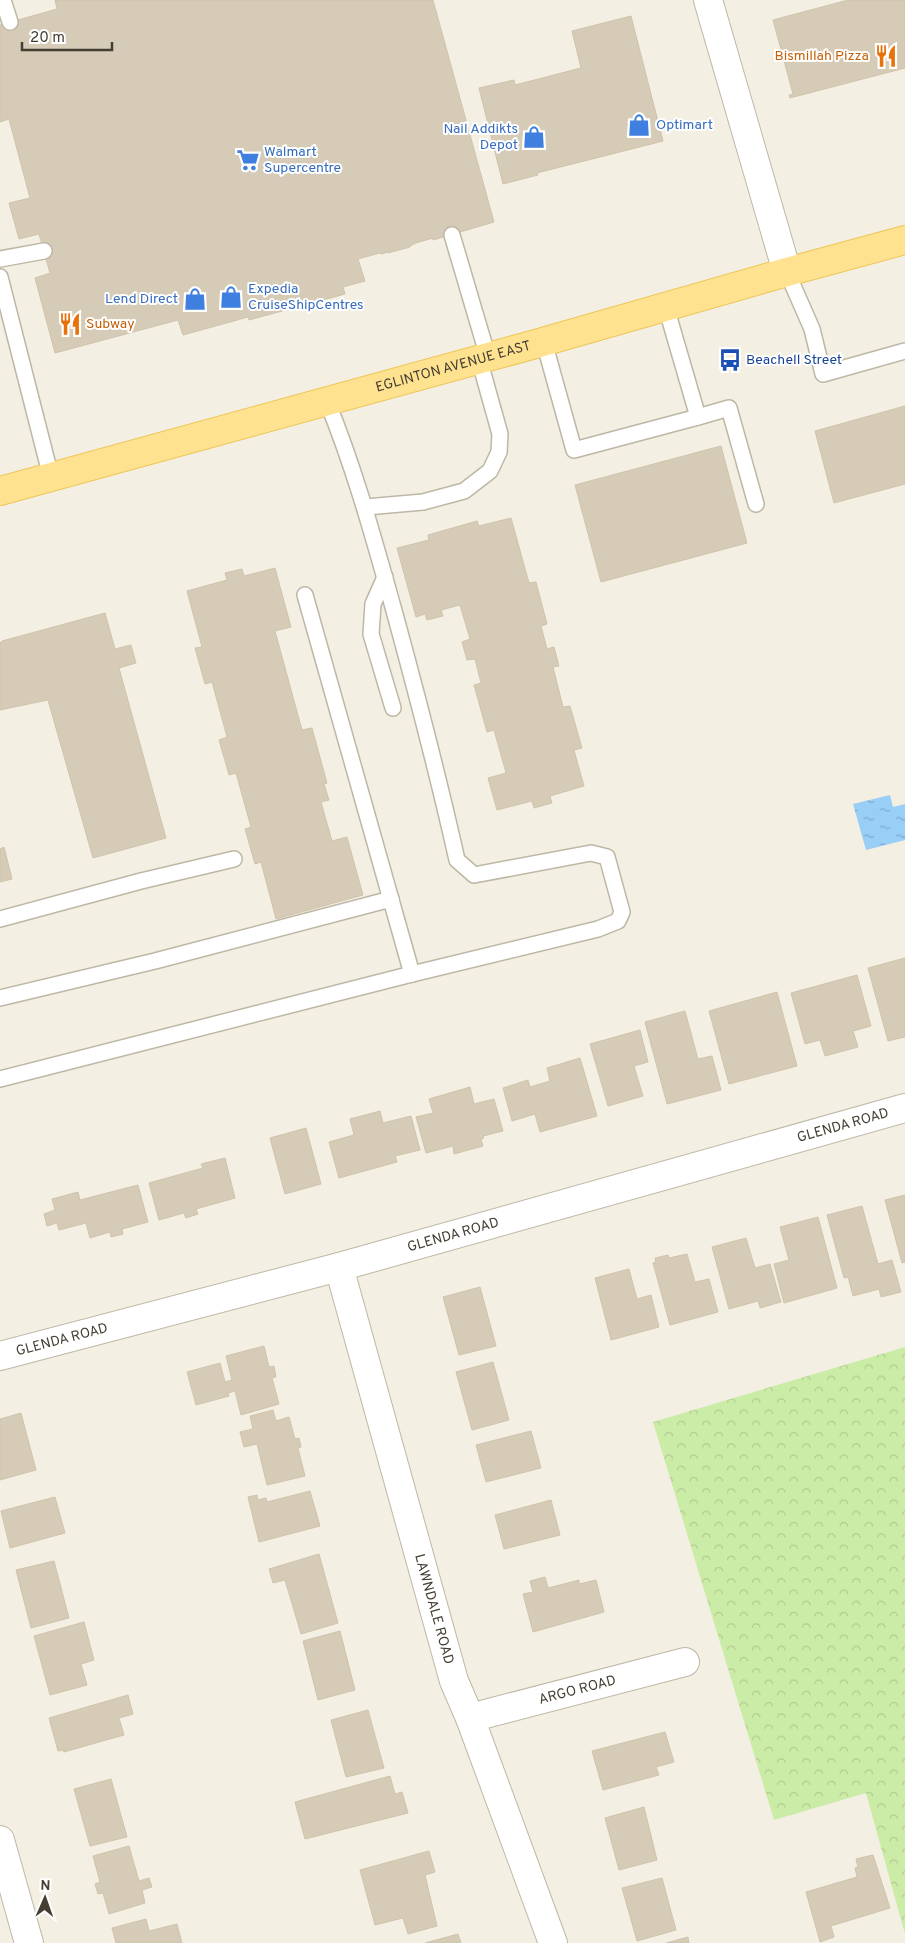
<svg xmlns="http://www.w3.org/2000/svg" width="905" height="1943" font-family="Overpass,sans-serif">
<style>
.park{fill:url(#park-crowns)}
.water{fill:url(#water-ripples)}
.building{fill:#d5cbb7;stroke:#d1c3aa}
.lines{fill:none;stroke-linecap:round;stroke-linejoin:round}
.lane-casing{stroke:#bfb7a5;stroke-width:18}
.street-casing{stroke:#bfb7a5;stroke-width:30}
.primary-casing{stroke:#eec556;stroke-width:30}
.lane{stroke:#fff;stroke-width:15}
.street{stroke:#fff;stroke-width:28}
.primary{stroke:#ffe290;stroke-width:28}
.labels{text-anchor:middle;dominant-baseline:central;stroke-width:4;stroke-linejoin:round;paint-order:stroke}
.food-label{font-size:14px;fill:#c56008;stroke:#fff;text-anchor:end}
.shop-label{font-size:14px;fill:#366cbe;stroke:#fff;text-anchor:start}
.transit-label{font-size:14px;fill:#164399;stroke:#fff;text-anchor:start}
.street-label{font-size:14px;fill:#453f33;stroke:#fff}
</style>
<defs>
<pattern id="park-crowns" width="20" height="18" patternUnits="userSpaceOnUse" patternTransform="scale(1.25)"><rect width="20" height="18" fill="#cbeca7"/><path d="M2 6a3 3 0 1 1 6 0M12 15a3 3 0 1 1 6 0" fill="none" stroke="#b0cb90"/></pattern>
<pattern id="water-ripples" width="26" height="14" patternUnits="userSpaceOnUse" patternTransform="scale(1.25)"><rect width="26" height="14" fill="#99cef7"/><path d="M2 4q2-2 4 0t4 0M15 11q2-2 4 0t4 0" fill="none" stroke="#7fa9c9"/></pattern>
</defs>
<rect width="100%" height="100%" fill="#f3efe3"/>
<polygon class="park" points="905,1347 905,1934 866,1793 774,1820 653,1422"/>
<polygon class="water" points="890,795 893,807 905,804 905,840 866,850 853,804"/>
<g class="building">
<polygon points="55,0 433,0 494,222 433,240 433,238 416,243 410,246 410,247 388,253 388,252 381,254 380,253 358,259 365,281 343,287 345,294 249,320 248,317 183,335 178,320 55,353 35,278 50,273 39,234 19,239 9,203 30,198 9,119 0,122 0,25 57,9"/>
<polygon points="848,0 905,0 905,68 790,98 789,95 793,94 773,20"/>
<polygon points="631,16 663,141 537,173 538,175 503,184 479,88 514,80 515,85 581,68 572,31"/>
<polygon points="905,406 905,484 834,503 815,431"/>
<polygon points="721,446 747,543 601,582 575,485"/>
<polygon points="511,518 529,583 536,582 547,624 541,626 547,649 554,647 559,666 553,667 563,707 570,706 582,748 574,750 584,786 550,796 552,803 534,808 532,801 497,810 488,778 506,773 494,730 487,732 474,685 481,683 475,659 467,660 462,642 470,639 460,605 441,610 443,616 427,620 425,614 416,617 397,548 429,540 428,535 477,521 479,526"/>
<polygon points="275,568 291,627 275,631 302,730 312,728 327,783 324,784 329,800 321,802 332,841 347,837 363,895 276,919 261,862 255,864 245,829 251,827 236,773 229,775 219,740 227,737 212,682 205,684 195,648 202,647 187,591 227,580 225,573 242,569 244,576"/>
<polygon points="105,613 115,649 131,645 136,663 119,668 166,838 93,858 48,700 0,710 0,643 2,641"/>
<polygon points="4,847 12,879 0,882 0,849"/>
<polygon points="905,958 905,1037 888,1041 868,968"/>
<polygon points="857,975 871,1026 853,1031 858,1047 825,1056 820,1040 805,1044 791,993"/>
<polygon points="777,992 797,1066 729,1084 709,1011"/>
<polygon points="685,1011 698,1059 712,1056 721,1090 667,1104 645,1022"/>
<polygon points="640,1030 648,1062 634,1066 643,1096 608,1106 590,1044"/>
<polygon points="580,1058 597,1116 540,1132 535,1114 512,1121 503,1088 528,1080 530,1087 550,1081 547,1068"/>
<polygon points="470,1087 474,1104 494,1099 503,1131 483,1136 484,1138 481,1139 483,1146 454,1154 453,1146 426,1153 416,1117 433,1113 429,1099"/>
<polygon points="380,1111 383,1123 411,1116 420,1150 395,1156 397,1162 339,1178 329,1142 354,1135 350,1119"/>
<polygon points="306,1128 321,1184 285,1194 270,1138"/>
<polygon points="225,1158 235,1198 196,1209 198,1214 186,1218 184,1213 159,1220 149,1183 203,1168 201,1164"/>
<polygon points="138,1185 148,1222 122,1229 123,1234 111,1237 110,1232 90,1238 86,1223 59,1230 57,1223 47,1226 44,1214 55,1210 52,1199 78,1192 80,1200"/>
<polygon points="905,1195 905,1262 902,1263 885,1200"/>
<polygon points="862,1206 878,1264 892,1260 901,1292 881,1297 879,1289 853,1296 848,1277 844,1278 827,1215"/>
<polygon points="818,1217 837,1288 784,1303 774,1264 789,1260 780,1227"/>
<polygon points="746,1238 755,1268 770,1264 781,1302 760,1308 758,1301 729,1309 712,1247"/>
<polygon points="687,1254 695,1282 709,1279 718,1312 670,1325 653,1263 656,1262 655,1258 668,1255 669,1258"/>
<polygon points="629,1269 637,1299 651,1295 659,1327 611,1340 595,1278"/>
<polygon points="480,1287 496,1346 459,1355 443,1297"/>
<polygon points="264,1346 269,1367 274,1366 276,1377 272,1378 279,1404 241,1415 235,1391 228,1393 229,1396 196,1405 187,1372 220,1363 225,1382 232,1380 226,1356"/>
<polygon points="493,1362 509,1420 472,1430 456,1372"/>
<polygon points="273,1410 276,1421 289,1417 295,1439 299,1438 301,1447 298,1448 305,1476 267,1485 257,1444 244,1447 240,1432 253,1429 250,1416"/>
<polygon points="21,1413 36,1470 0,1480 0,1419"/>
<polygon points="531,1431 541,1468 486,1482 476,1445"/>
<polygon points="310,1491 320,1526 259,1542 248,1497 257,1495 258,1500 266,1498 267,1502"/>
<polygon points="55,1497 65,1533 10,1548 1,1511"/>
<polygon points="551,1500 560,1535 504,1549 495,1515"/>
<polygon points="319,1554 338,1623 301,1634 285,1580 273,1583 269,1569"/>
<polygon points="54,1561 69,1618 31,1628 16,1570"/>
<polygon points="545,1577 548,1588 579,1580 579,1584 596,1580 604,1612 533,1632 523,1594 533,1592 530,1581"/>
<polygon points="84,1622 94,1660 81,1664 87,1685 50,1695 34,1636"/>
<polygon points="340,1631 355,1690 318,1700 303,1641"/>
<polygon points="128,1695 133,1714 119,1718 124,1735 64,1752 63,1750 58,1751 49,1718"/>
<polygon points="368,1710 384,1768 346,1777 331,1720"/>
<polygon points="665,1732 674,1762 656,1767 659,1775 603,1790 592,1751"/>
<polygon points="390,1776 395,1794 402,1792 408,1813 305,1839 295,1802"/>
<polygon points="111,1779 127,1837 90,1846 74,1789"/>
<polygon points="644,1807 657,1860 619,1870 605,1818"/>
<polygon points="129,1846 139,1881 149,1878 152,1887 142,1890 145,1903 109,1914 103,1893 98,1894 95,1884 100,1882 93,1856"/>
<polygon points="429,1851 435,1872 425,1875 437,1926 408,1934 403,1918 375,1925 360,1870"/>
<polygon points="873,1855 890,1908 831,1926 834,1937 820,1942 806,1892 857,1877 855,1868 858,1867 856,1859"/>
<polygon points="662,1878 676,1930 637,1941 622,1888"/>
<polygon points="146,1919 149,1931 177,1924 182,1943 116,1943 112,1928"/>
<polygon points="458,1934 461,1943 425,1943"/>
<polygon points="688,1937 689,1943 666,1943"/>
</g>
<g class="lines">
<defs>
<g id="lane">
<polyline points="3,0 10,22"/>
<polyline points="452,235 488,357"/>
<polyline points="0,259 44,251"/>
<polyline points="787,272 812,329 823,374 905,351"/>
<polyline points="0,277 51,477"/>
<polyline points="544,342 574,450 698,417 666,307"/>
<polyline points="698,417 729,408 756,504"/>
<polyline points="366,507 423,502 464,491 490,471 499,452 500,434 479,359"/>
<polyline points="385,577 373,604 371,634 393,708"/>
<polyline points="305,595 412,974"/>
<polyline points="0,919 141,881 234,859"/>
<polyline points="0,998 155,961 391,899"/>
<path d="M0,1079L412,974L598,929L618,921L622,912L607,857L591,853L474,875L457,860C438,775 416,691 393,607C373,536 355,470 327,401"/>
</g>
<g id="street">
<polyline points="708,0 787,272"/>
<path id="s1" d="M339,1267L454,1681L470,1718L553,1943"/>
<path id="s2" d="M0,1356L339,1267L905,1108"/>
<path id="s3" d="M470,1718L685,1662"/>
<polyline points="0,1840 29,1943"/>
</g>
<g id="primary">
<path id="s4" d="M0,491L532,345L787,272L905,240"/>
</g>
</defs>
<use href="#lane" class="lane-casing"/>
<use href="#street" class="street-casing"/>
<use href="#primary" class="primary-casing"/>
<use href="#lane" class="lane"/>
<use href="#street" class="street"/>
<use href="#primary" class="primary"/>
</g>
<defs>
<symbol id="restaurant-bare" viewBox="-9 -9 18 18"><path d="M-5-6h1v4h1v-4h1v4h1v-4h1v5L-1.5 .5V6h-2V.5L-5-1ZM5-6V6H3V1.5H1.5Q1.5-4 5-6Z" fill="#e8710a" stroke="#fff" stroke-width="2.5" paint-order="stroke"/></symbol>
<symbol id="shop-bare" viewBox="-9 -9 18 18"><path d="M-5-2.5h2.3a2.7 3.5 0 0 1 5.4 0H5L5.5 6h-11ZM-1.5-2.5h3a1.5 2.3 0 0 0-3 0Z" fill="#3f7fe0" stroke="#fff" stroke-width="2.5" paint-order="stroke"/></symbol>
<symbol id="supermarket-bare" viewBox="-9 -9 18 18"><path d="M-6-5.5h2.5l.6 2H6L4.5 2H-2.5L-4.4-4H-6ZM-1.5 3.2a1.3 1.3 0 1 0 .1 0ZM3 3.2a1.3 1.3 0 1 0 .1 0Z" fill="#3f7fe0" stroke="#fff" stroke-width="2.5" paint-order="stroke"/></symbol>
<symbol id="bus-bare" viewBox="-9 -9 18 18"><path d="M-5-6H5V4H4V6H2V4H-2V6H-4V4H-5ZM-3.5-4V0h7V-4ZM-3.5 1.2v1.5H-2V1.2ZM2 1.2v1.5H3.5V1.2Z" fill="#1a4fb4" stroke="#fff" stroke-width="2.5" paint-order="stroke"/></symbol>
</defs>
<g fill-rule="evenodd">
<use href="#restaurant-bare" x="870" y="40" width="32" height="32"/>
<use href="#shop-bare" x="623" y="109" width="32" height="32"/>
<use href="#shop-bare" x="518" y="121" width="32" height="32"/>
<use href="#supermarket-bare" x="232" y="144" width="32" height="32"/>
<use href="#shop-bare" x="215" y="281" width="32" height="32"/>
<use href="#shop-bare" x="179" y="283" width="32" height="32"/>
<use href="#restaurant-bare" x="54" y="308" width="32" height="32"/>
<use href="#bus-bare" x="714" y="344" width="32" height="32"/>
</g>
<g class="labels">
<g class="food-label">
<text x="869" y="56">Bismillah Pizza</text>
<text x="86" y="324" text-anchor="start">Subway</text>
</g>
<g class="shop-label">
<text x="656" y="125">Optimart</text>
<text x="518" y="129" text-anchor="end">Nail Addikts<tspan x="518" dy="16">Depot</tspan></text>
<text x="264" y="152">Walmart<tspan x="264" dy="16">Supercentre</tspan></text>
<text x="248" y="289">Expedia<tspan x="248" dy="16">CruiseShipCentres</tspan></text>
<text x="178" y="299" text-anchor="end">Lend Direct</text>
</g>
<g class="transit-label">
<text x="746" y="360">Beachell Street</text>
</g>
<g class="street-label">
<text stroke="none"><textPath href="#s4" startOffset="470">EGLINTON AVENUE EAST</textPath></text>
<text stroke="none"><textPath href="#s2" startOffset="874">GLENDA ROAD</textPath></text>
<text stroke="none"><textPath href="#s2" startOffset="469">GLENDA ROAD</textPath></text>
<text stroke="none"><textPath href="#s2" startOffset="64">GLENDA ROAD</textPath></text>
<text stroke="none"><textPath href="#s1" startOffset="355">LAWNDALE ROAD</textPath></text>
<text stroke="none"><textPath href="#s3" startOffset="111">ARGO ROAD</textPath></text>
</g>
</g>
<g transform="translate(45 1898) rotate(2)" stroke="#ffffff" stroke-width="4" paint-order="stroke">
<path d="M0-4L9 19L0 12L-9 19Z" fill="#453f33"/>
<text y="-8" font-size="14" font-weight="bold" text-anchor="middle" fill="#453f33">N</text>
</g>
<path d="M22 42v8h90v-8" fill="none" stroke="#453f33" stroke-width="2.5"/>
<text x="30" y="42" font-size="15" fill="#453f33" stroke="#ffffff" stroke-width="4" paint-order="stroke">20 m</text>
</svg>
